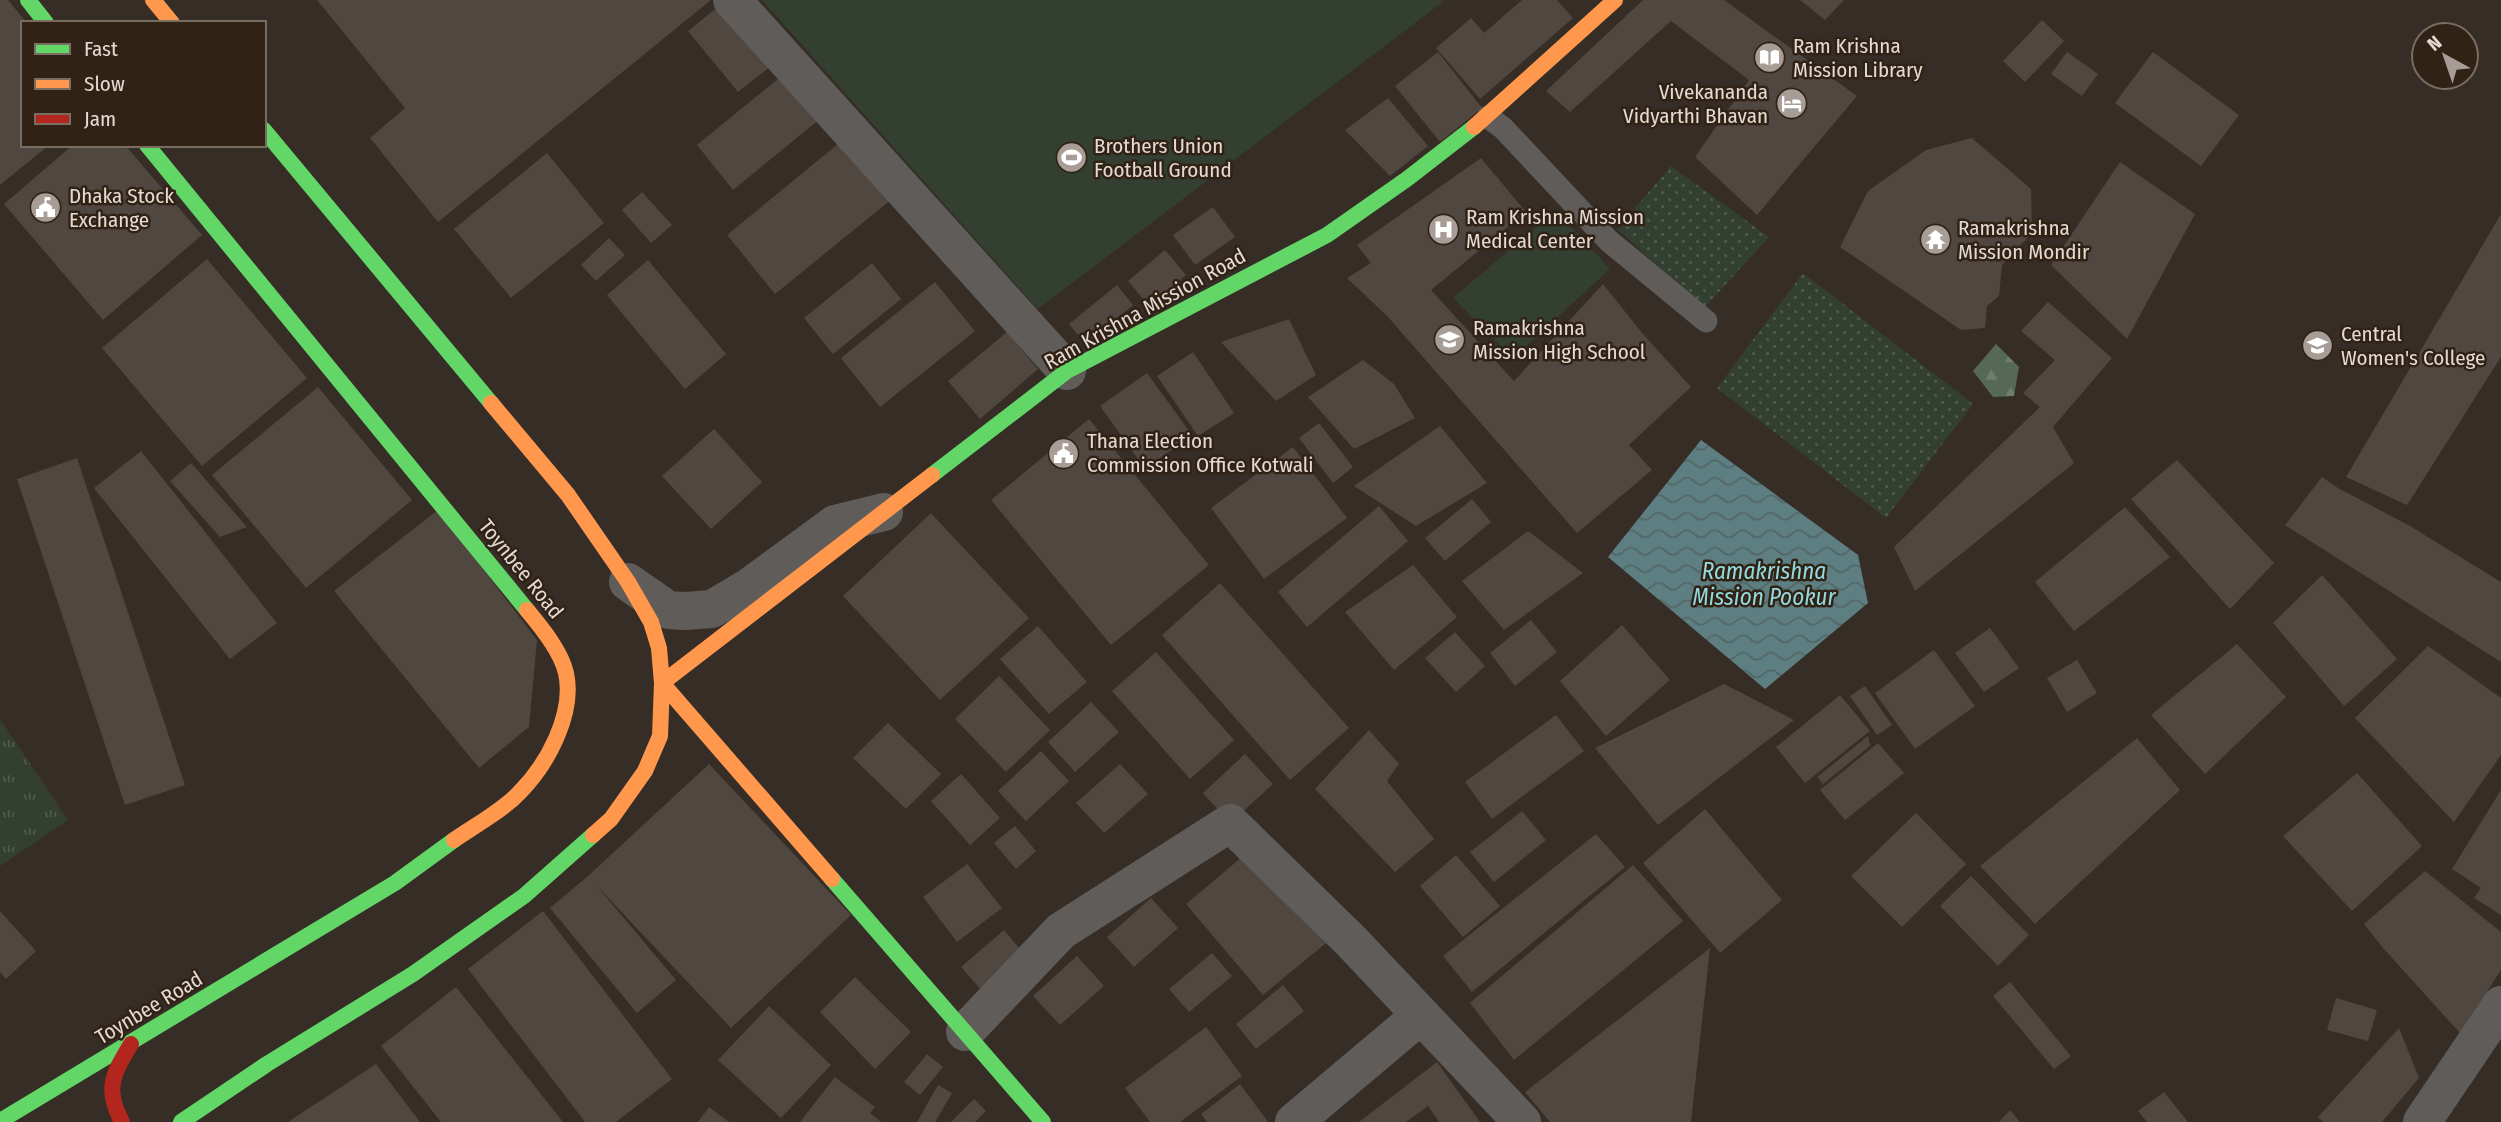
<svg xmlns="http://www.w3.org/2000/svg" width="2501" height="1122" font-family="'Fira Sans Condensed',sans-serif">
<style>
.grass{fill:#323f31}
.forest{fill:url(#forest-firs)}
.park{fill:url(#park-tufts)}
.garden{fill:url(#garden-dots)}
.water{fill:url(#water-waves)}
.building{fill:#504741}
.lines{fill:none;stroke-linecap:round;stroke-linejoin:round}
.lane{stroke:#605c59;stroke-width:23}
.street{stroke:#605c59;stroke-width:38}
.fast{stroke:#63d668;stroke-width:16}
.slow{stroke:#ff974d;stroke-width:16}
.jam{stroke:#b3261e;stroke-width:16}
.labels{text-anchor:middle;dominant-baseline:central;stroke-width:5;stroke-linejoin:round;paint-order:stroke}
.poi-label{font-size:21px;fill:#e4dad2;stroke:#312216;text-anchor:start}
.street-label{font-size:21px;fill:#e4dad2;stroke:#312216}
.water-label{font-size:23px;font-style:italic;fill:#93dadf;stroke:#312216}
</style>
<defs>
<pattern id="forest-firs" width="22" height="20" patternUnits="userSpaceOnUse" patternTransform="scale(1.75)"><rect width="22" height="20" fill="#566956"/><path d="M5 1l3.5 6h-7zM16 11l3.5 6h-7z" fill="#6e7e6d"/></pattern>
<pattern id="park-tufts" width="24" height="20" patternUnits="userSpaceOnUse" patternTransform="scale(1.75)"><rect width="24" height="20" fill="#323f31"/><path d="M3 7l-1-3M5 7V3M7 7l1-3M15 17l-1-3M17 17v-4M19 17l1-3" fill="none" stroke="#505a4e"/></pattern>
<pattern id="garden-dots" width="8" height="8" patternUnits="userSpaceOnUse" patternTransform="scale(1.75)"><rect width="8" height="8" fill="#323f31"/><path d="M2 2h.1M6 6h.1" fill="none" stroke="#505a4e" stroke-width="1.8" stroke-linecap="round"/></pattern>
<pattern id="water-waves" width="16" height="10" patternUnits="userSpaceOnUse" patternTransform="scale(1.75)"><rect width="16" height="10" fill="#5e7f81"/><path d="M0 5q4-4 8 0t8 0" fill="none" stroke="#546667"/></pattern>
</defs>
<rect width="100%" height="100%" fill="#352d26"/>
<g class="grass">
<polygon points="762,0 1443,0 1444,1 1038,309"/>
<polygon points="1556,210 1610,269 1513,358 1453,298"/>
</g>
<polygon class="forest" points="1996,344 2019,367 2014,396 1993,397 1973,371"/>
<polygon class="park" points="0,719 68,820 0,866"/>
<g class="garden">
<polygon points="1671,166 1769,237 1704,308 1617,229"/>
<polygon points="1803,273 1973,404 1886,518 1717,388"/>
</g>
<polygon class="water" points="1701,440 1858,555 1868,603 1765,689 1608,557"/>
<g class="building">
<polygon points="0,0 8,0 27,23 23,23 23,145 49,145 0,185"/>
<polygon points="317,0 711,0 438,222 370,138 405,108"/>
<polygon points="1522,0 1557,0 1573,18 1480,99 1436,48 1471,18 1484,33"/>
<polygon points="1643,0 1724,0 1857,96 1757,215 1695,157 1749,80 1671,21 1570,112 1546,91"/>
<polygon points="1800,0 1844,0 1825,20"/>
<polygon points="725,1 775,63 738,92 688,31"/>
<polygon points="2042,20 2064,41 2025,82 2003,61"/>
<polygon points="1438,52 1482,108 1440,142 1395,86"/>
<polygon points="2067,52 2098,74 2082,96 2051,74"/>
<polygon points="2153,52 2239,115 2201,166 2115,103"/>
<polygon points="784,74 820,119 733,190 697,145"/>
<polygon points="1388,98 1428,146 1390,176 1345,130"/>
<polygon points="1972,138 2031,189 2032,233 2002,265 1999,296 1987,306 1985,328 1961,330 1840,247 1868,191 1926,150"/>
<polygon points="844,139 892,199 775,294 727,235"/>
<polygon points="73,145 125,145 202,235 103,320 4,204"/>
<polygon points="547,153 604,223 511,298 454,229"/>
<polygon points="1481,158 1526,212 1431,290 1514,381 1603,284 1643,334 1691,387 1629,445 1652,470 1577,533 1388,317 1347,278 1371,263 1357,245"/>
<polygon points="2120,162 2195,214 2127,339 2051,265"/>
<polygon points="642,192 672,225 651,243 622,210"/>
<polygon points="1213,207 1235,237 1195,265 1173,235"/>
<polygon points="2501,214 2501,357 2407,505 2346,477"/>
<polygon points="609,238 625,255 596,281 581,265"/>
<polygon points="1165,250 1186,275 1149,306 1128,281"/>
<polygon points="207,259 307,378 202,466 102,348"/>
<polygon points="648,260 726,354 685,389 607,295"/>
<polygon points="872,263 901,299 833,354 804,318"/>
<polygon points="935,282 975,331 880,407 841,358"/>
<polygon points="1117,285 1133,305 1086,344 1069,324"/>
<polygon points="2048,302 2112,358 2053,427 2074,463 1915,591 1894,547 2040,407 2023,393 2055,360 2021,331"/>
<polygon points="1289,319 1316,375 1276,401 1221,342"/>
<polygon points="1007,332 1038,369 980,419 948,381"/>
<polygon points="1193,352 1234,413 1198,436 1157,376"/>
<polygon points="1363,360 1394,384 1415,418 1354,449 1308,397"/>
<polygon points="1147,373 1192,435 1145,469 1100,406"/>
<polygon points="318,387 412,500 306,588 212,475"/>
<polygon points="1089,419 1209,565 1111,645 991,500"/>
<polygon points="1319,423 1353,467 1333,483 1299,438"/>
<polygon points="1440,426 1487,483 1416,526 1354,486"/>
<polygon points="714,429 762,482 711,529 662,476"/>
<polygon points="1293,447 1347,518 1264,579 1211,508"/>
<polygon points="141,451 277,623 230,659 94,488"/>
<polygon points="77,458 185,785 125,805 17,479"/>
<polygon points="2177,460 2274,563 2230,609 2131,499"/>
<polygon points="191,463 247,527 220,537 170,481"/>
<polygon points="2322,477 2338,488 2410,526 2501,582 2501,662 2285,525"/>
<polygon points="1472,499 1491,522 1445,561 1425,538"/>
<polygon points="1379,506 1408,541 1307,627 1278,592"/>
<polygon points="2125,507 2170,557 2074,631 2035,582"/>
<polygon points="438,510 537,640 529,727 479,768 334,591"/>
<polygon points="931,513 1029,618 940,700 843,596"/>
<polygon points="1528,531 1583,573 1504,630 1462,581"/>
<polygon points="1413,565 1457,617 1394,670 1345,612"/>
<polygon points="2322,575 2397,659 2344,706 2273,623"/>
<polygon points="1220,583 1349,728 1290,780 1162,635"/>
<polygon points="1531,620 1557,652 1515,686 1490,653"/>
<polygon points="1622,625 1670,680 1606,736 1560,681"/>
<polygon points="1038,626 1087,682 1049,714 1000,659"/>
<polygon points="1990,628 2019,668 1984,692 1955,653"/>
<polygon points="1455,632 1485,666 1456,692 1425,658"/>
<polygon points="2237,644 2286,697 2205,774 2151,715"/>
<polygon points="2428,646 2501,698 2501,755 2454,822 2355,718"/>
<polygon points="1934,650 1975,706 1915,749 1875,693"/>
<polygon points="1156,652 1234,740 1190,779 1112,691"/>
<polygon points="2077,660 2097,693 2067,712 2047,678"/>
<polygon points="999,676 1050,730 1006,772 955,719"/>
<polygon points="1724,684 1794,720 1658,825 1595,748"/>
<polygon points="1865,686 1892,725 1877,735 1850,696"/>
<polygon points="1840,695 1870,731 1805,783 1776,747"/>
<polygon points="1091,702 1119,732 1075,772 1048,742"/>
<polygon points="1556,715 1584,751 1492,819 1465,782"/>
<polygon points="888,723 941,774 906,809 853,758"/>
<polygon points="1369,730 1399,764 1387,781 1434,839 1395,872 1315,789"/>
<polygon points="1868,736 1870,746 1823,784 1817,777"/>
<polygon points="2137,738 2180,790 2035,924 1980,866"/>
<polygon points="1878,743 1904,773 1845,820 1820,790"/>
<polygon points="1041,751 1069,781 1026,821 998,791"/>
<polygon points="1245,754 1273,784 1230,823 1203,793"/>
<polygon points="709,764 851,915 731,1028 596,885 676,980 637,1013 550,908 588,876"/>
<polygon points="1120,764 1148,794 1104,833 1076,803"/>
<polygon points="2357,773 2422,846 2352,911 2283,836"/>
<polygon points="961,774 1000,818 970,845 931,801"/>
<polygon points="2501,790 2501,915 2474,898 2481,888 2452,869"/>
<polygon points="1705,809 1782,900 1720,953 1643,863"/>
<polygon points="1522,811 1546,840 1494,882 1470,852"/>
<polygon points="1916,813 1966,864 1902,927 1851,876"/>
<polygon points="1015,826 1036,851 1016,869 994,843"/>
<polygon points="1596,834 1625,867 1472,992 1443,956"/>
<polygon points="1249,851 1326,943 1263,995 1186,904"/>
<polygon points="1456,855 1500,906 1463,937 1420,886"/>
<polygon points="967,864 1002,908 957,942 923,897"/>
<polygon points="1633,865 1683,921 1514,1060 1470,1003"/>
<polygon points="2425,871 2501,932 2501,970 2460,1033 2383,948 2364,924"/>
<polygon points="1971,876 2029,935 1998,966 1940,906"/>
<polygon points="1151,898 1178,928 1134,967 1107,937"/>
<polygon points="0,911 36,951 6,979 0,972"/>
<polygon points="543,911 672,1079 616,1122 585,1122 468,969"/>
<polygon points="1004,930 1024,954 981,990 961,967"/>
<polygon points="1710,948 1691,1122 1550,1122 1525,1092"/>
<polygon points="1212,953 1232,976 1189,1012 1169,989"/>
<polygon points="1077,956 1104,986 1060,1025 1033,996"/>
<polygon points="855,977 911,1032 875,1069 820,1012"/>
<polygon points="2010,982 2071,1056 2054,1069 1993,996"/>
<polygon points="1283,985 1304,1011 1256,1049 1236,1024"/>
<polygon points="456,987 563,1122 441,1122 381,1046"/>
<polygon points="2336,998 2377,1010 2368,1041 2327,1030"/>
<polygon points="769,1006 831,1065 781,1118 718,1060"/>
<polygon points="1206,1027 1242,1076 1180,1122 1150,1122 1125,1088"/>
<polygon points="2399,1028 2419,1078 2382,1122 2323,1122 2318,1117"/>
<polygon points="927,1054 943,1067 920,1095 904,1082"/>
<polygon points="1437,1062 1480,1122 1439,1122 1428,1106 1406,1122 1359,1122"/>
<polygon points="376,1064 420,1122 288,1122"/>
<polygon points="835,1077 875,1107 870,1113 881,1122 800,1122"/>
<polygon points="1240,1084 1268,1122 1207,1122 1201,1114"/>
<polygon points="938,1085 952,1093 935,1122 917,1122"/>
<polygon points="2164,1092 2188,1122 2147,1122 2138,1111"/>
<polygon points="974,1099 986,1111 975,1122 951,1122"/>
<polygon points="709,1107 729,1122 698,1122"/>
<polygon points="2010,1110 2020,1122 1999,1122"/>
</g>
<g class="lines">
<polyline class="lane" points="1488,117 1503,128 1609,241 1706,321"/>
<g class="street">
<polyline points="732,0 1067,371"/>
<polyline points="628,582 668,610 686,611 712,609 749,587 835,524 884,512"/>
<polyline points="965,1032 1061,931 1230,823 1351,941 1522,1122"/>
<polyline points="1294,1122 1421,1015"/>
<polyline points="2422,1122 2501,1005"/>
</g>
<g class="fast">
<polyline points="28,0 46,23"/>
<polyline points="264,130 491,403"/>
<polyline points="147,145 527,610"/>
<polyline points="932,475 1067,371 1327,235 1407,179 1474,127"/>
<polyline points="832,879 1043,1122"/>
<polyline points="0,1121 395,883 454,840"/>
<polyline points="181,1122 267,1064 413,974 524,896 593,835"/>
</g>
<g class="slow">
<polyline points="153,0 172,23"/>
<polyline points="1474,127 1615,0"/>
<polyline points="491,403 568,495 628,582 651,622 659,648 662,683 660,736 645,771 611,819 593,835"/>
<path d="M454,840C474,826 502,811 519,793C547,765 575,714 566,673C561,651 541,627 527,610"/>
<polyline points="832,879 662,683 932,475"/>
</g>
<path class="jam" d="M122,1122C104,1089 113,1074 131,1044"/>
</g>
<defs>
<symbol id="library-disc" viewBox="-11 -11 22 22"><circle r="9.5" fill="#a79d96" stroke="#312216"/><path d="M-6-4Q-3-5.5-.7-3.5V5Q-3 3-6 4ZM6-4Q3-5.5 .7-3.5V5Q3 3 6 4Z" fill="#fff"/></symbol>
<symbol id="hotel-disc" viewBox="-11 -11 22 22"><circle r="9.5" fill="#a79d96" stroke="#312216"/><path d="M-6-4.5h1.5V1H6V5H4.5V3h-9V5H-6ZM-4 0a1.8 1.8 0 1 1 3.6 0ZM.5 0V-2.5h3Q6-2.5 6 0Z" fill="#fff"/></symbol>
<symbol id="stadium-disc" viewBox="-11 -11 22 22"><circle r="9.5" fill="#a79d96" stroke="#312216"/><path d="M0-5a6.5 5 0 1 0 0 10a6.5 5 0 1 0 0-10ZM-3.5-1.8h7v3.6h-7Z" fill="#fff"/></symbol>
<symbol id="civic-disc" viewBox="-11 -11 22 22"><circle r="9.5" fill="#a79d96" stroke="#312216"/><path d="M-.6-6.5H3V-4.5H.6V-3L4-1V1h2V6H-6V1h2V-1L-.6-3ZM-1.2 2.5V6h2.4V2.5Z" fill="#fff"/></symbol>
<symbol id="hospital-disc" viewBox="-11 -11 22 22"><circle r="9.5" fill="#a79d96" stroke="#312216"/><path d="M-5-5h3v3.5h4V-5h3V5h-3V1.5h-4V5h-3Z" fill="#fff"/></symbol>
<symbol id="temple-disc" viewBox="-11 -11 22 22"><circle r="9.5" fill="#a79d96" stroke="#312216"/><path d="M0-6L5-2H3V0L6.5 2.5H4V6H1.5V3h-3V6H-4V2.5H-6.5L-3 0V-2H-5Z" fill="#fff"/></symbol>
<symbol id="school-disc" viewBox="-11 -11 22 22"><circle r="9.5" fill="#a79d96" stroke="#312216"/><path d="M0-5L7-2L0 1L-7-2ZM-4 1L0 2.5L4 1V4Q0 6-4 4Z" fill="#fff"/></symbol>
<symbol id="university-disc" viewBox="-11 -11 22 22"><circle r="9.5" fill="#a79d96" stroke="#312216"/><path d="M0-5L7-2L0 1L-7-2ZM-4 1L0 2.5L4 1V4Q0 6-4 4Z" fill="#fff"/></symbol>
</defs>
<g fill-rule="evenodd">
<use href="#library-disc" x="1752" y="40" width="35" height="35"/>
<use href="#hotel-disc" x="1774" y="86" width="35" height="35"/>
<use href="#stadium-disc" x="1054" y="140" width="35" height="35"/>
<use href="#civic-disc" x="28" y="190" width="35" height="35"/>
<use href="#hospital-disc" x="1426" y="212" width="35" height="35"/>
<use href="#temple-disc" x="1918" y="222" width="35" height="35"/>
<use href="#school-disc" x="1432" y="322" width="35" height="35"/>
<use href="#university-disc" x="2300" y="328" width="35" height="35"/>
<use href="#civic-disc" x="1046" y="436" width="35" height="35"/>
</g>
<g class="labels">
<g class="poi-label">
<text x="1793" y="46">Ram Krishna<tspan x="1793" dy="24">Mission Library</tspan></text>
<text x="1768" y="92" text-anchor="end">Vivekananda<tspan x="1768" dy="24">Vidyarthi Bhavan</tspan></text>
<text x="1094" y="146">Brothers Union<tspan x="1094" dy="24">Football Ground</tspan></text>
<text x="69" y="196">Dhaka Stock<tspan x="69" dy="24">Exchange</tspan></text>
<text x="1466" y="217">Ram Krishna Mission<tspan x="1466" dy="24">Medical Center</tspan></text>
<text x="1958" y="228">Ramakrishna<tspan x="1958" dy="24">Mission Mondir</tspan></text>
<text x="1473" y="328">Ramakrishna<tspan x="1473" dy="24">Mission High School</tspan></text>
<text x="2341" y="334">Central<tspan x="2341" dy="24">Women's College</tspan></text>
<text x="1087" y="441">Thana Election<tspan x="1087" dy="24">Commission Office Kotwali</tspan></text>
</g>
<g class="street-label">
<text transform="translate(1145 309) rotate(-29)">Ram Krishna Mission Road</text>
<text transform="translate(521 569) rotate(51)">Toynbee Road</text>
<text transform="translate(149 1008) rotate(-31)">Toynbee Road</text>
</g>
<g class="water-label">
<text x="1764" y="571">Ramakrishna<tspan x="1764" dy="26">Mission Pookur</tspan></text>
</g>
</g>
<rect x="21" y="21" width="245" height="126" fill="#312216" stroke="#796c61" stroke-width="2"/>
<rect x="35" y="44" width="35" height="10" fill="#63d668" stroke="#796c61" stroke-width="2"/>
<text x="84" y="56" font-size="21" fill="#e4dad2">Fast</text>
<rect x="35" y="79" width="35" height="10" fill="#ff974d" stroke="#796c61" stroke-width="2"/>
<text x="84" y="91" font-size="21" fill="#e4dad2">Slow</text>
<rect x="35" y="114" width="35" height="10" fill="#b3261e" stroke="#796c61" stroke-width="2"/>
<text x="84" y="126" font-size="21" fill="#e4dad2">Jam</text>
<g transform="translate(2445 56) rotate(320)"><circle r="33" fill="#312216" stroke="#796c61" stroke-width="2"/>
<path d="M0-5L12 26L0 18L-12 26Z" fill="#a79d96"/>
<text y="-10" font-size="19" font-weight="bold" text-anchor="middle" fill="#e4dad2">N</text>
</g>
</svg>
